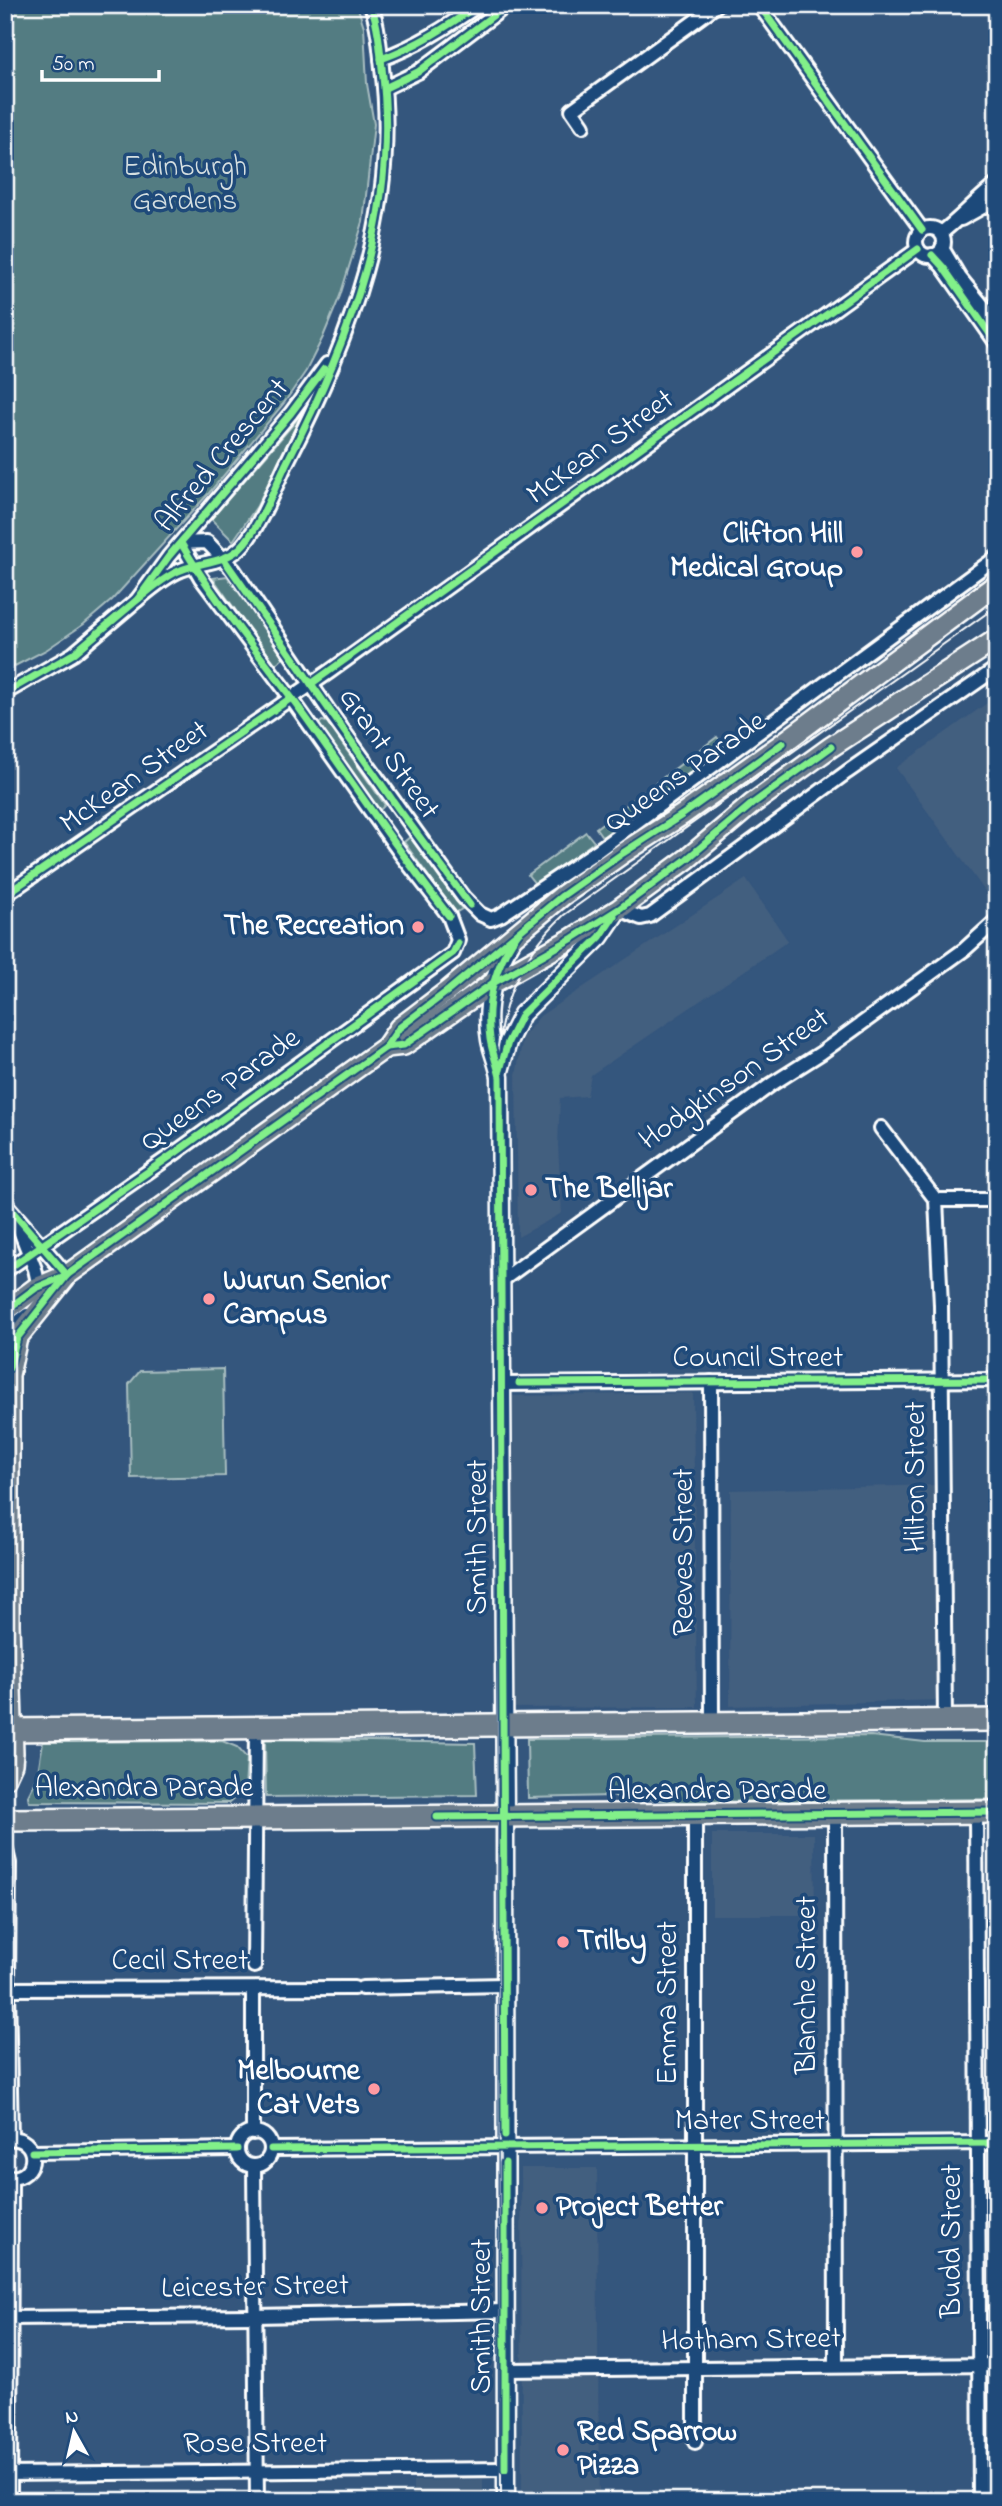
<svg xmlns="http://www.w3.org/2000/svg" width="1002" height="2506" font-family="'Indie Flower',sans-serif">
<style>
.built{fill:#425e7f}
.green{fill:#527b82;stroke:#a8bdc0;stroke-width:2}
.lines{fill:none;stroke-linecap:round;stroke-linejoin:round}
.minor-casing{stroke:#fff;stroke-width:18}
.tertiary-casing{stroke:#fff;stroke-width:21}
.primary-casing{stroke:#fff;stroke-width:24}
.trunk-casing{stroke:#fff;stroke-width:26}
.minor{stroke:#1f4a7a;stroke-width:12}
.tertiary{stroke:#1f4a7a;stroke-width:16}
.primary{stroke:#6d7d8c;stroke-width:19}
.trunk{stroke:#6d7d8c;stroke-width:21}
.tram{stroke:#fff;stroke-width:2}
.cycleway-casing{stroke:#1f4a7a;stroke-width:11}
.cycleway{stroke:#82f089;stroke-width:7}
.poi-dot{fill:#ff9aa2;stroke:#1f4a7a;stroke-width:2.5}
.labels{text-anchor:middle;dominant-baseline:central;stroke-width:7;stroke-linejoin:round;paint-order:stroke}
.park-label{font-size:30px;fill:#d4dee0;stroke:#1f4a7a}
.street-label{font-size:30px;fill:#fff;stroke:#1f4a7a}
.poi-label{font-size:30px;font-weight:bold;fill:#fff;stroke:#1f4a7a;text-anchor:start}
</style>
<rect width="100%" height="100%" fill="#34567d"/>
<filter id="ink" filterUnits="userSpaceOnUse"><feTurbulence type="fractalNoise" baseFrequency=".0143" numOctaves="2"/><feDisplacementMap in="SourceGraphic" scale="14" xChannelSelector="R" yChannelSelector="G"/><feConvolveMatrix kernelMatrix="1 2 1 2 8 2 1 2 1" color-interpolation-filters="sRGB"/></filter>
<g filter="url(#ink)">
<g class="built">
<polygon points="997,696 997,897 992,901 896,768"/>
<polygon points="746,879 788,941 591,1075 587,1096 560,1098 558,1145 562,1213 518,1237 516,1075 523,1037 540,1016"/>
<polygon points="693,1393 697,1707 513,1708 513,1396"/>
<polygon points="937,1485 944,1700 730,1706 731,1490"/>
<polygon points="712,1834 814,1834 815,1915 712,1915"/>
<polygon points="521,2168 597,2168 599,2501 522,2501"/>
<polygon points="483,2479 483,2501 413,2501 413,2481"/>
</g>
<g class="green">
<polygon points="5,5 357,5 364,27 367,84 374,124 363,222 340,296 323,337 306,371 284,403 209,493 112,600 84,624 46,650 5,671"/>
<polygon points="302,414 257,506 233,541 211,519"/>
<polygon points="227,576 285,657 274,665 213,578"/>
<polygon points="322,721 327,722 385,805 379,811 319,728 319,724"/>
<polygon points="717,737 725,747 603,838 596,828"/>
<polygon points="586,832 594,842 536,885 528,875"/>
<polygon points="410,837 462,909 455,913 404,842"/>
<polygon points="223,1369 225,1476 131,1478 129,1384 140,1371"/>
<polygon points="871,1736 925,1742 997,1742 997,1799 684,1802 612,1796 528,1798 527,1739"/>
<polygon points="265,1739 475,1743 477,1795 266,1797"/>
<polygon points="222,1741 237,1747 247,1758 245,1789 229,1803 29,1802 28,1796 37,1778 43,1742"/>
</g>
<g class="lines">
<defs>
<g id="minor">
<polyline points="759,5 922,230"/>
<path d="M381,59C417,46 447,27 478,5"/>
<polyline points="385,88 418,72 507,5"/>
<polyline points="583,126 572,110 717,5"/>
<polyline points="961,219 997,199"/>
<circle cx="930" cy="242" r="14"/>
<path d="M941,233C961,218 977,199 997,184"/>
<polyline points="942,248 960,278 997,323"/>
<polyline points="932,255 943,267 997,344"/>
<path d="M137,600C150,590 165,576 181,570C200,562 224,563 240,548C258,531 275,487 286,464C350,340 400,210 382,68C380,47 378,25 371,5"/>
<polyline points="5,693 73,654 137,600 169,556 291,413 327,364"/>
<polyline points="5,895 329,672 918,249"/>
<polyline points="619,909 641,918 650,916 847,772 997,668"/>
<polyline points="881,1128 936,1200 941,1305 945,1719"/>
<polyline points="936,1200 997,1200"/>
<polyline points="5,1203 67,1275"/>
<polyline points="17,1223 35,1269 39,1287"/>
<polyline points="5,1271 175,1153 453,953 458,940 449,916 401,854 291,698 201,578 181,543 207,542 234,570 329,711 463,897 480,914 491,919 501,915 597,851 997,557"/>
<polyline points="501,1281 772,1084 821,1053 965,949 997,920"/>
<polyline points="5,1332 27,1315"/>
<polyline points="711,1382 712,1723"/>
<polyline points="502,1384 997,1380"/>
<polyline points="976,1813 980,2501"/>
<polyline points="835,1814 836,2366"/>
<polyline points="695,1815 695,2442"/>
<polyline points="5,1846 9,1863 8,1989 11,2138"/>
<polyline points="254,1966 256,1727"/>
<polyline points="362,1988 504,1985"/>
<polyline points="5,1989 354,1988"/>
<polyline points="253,1989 253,2133"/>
<circle cx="254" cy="2149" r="17"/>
<polyline points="271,2149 997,2143"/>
<polyline points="32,2152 237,2149"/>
<polyline points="254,2166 257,2501"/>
<path d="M6,2177C41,2183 41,2133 6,2139"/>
<polyline points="5,2318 255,2316 505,2311"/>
<polyline points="506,2370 997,2365"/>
<polyline points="5,2474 505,2469"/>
<polyline points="10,2501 11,2178"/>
</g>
<g id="tertiary">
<polyline points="500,1071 508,1042 522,1014 600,937 617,912"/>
<path d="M506,2501L505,1816L500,1077C498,1064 492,1052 490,1040C484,1006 494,969 512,941"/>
</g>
<g id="primary">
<polyline points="386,1047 404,1045 493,983 573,938 619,909 687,859 752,804 831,747 997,639"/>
<polyline points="5,1311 36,1288 67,1275 386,1047 399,1028 449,990 562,896 623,853 682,815 783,743 997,584"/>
<polyline points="5,1779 12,1764 13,1753 9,1624 9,1375 17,1338 65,1278"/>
</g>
<g id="trunk">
<polyline points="5,1730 997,1720"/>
<polyline points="5,1820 997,1812"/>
</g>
</defs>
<use href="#minor" class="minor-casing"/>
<use href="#tertiary" class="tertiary-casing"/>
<use href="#primary" class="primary-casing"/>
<use href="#trunk" class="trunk-casing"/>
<use href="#minor" class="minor"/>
<use href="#tertiary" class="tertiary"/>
<use href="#primary" class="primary"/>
<use href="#trunk" class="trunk"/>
<path class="tram" d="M501,2501L496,1067C500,1005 518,958 564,915L997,606"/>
<defs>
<g id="cycleway">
<polyline points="759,5 922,230"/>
<path d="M381,59C417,46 447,27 478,5"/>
<polyline points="385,88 418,72 507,5"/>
<polyline points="932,255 943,267 997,344"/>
<path d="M181,543C214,601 259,653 299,708C349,777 396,849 449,916"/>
<polyline points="223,558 398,808 470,905"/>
<path d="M137,600C150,590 165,576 181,570C200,562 224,563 240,548C258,531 275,487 286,464C350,340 400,210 382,68C380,47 378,25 371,5"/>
<polyline points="311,684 918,249"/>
<polyline points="5,693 73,654 137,600 169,556 291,413 324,369"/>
<polyline points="5,895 291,698"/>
<polyline points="386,1047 404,1045 493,983 573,938 619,909 687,859 752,804 831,747"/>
<polyline points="500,1070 508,1042 522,1014 600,937 614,916"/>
<polyline points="5,1203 67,1275"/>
<polyline points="5,1271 175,1153 453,953 458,943"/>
<polyline points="5,1311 36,1288 67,1275 386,1047 399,1028 449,990 562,896 623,853 682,815 783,743"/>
<polyline points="9,1368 17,1338 67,1275"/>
<polyline points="519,1383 997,1380"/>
<polyline points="437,1817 997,1812"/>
<path d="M505,2136L500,1077C497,1064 492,1052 490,1039C485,1001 495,964 518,933"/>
<polyline points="271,2149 997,2143"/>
<polyline points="32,2152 237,2149"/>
<polyline points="505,2163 505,2469"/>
</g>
</defs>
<use href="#cycleway" class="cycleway-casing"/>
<use href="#cycleway" class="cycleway"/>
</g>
</g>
<g class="poi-dot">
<circle cx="857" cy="552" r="7"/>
<circle cx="418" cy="927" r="7"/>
<circle cx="531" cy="1190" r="7"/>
<circle cx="209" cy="1299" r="7"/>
<circle cx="563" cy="1942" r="7"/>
<circle cx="374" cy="2089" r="7"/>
<circle cx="542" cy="2208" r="7"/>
<circle cx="563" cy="2450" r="7"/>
</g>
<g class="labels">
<g class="park-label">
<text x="185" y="168">Edinburgh<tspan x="185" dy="34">Gardens</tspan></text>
</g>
<g class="street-label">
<text transform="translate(601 448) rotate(-36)">McKean Street</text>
<text transform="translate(223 456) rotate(-50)">Alfred Crescent</text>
<text transform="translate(388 754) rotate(55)">Grant Street</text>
<text transform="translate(686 773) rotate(-35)">Queens Parade</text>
<text transform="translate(135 778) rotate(-35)">McKean Street</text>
<text transform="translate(735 1080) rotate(-35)">Hodgkinson Street</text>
<text transform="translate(221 1091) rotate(-36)">Queens Parade</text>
<text x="758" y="1359">Council Street</text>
<text transform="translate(917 1477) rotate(-90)">Hilton Street</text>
<text transform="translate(479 1537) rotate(-90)">Smith Street</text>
<text transform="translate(685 1552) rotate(-90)">Reeves Street</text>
<text x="144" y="1789">Alexandra Parade</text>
<text x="717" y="1792">Alexandra Parade</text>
<text x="180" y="1962">Cecil Street</text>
<text transform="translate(808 1985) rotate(-90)">Blanche Street</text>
<text transform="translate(669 2003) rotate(-90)">Emma Street</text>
<text x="750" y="2122">Mater Street</text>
<text transform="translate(953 2241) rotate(-90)">Budd Street</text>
<text transform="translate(255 2288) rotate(-1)">Leicester Street</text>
<text transform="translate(483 2316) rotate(-90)">Smith Street</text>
<text transform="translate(751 2341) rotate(-1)">Hotham Street</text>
<text x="255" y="2445">Rose Street</text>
</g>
<g class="poi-label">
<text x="843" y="535" text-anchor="end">Clifton Hill<tspan x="843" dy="34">Medical Group</tspan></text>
<text x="404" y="927" text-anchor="end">The Recreation</text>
<text x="545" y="1190">The Belljar</text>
<text x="223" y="1282">Wurun Senior<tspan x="223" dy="34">Campus</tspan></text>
<text x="577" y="1942">Trilby</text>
<text x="360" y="2072" text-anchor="end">Melbourne<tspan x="360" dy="34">Cat Vets</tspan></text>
<text x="556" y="2208">Project Better</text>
<text x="577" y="2433">Red Sparrow<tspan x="577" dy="34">Pizza</tspan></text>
</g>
</g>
<rect width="1002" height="2506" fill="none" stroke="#1f4a7a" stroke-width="28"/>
<rect x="14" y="14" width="974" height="2478" fill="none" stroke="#fff" stroke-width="2.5" filter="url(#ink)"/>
<g transform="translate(74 2432) rotate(352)" stroke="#1f4a7a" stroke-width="5" paint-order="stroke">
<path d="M0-5L12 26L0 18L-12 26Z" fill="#ffffff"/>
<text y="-10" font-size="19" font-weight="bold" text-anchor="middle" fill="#ffffff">N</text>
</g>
<path d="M42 70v10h117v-10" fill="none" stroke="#ffffff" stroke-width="3.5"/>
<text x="52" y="70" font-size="21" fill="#ffffff" stroke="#1f4a7a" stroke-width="5" paint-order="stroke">50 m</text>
</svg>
